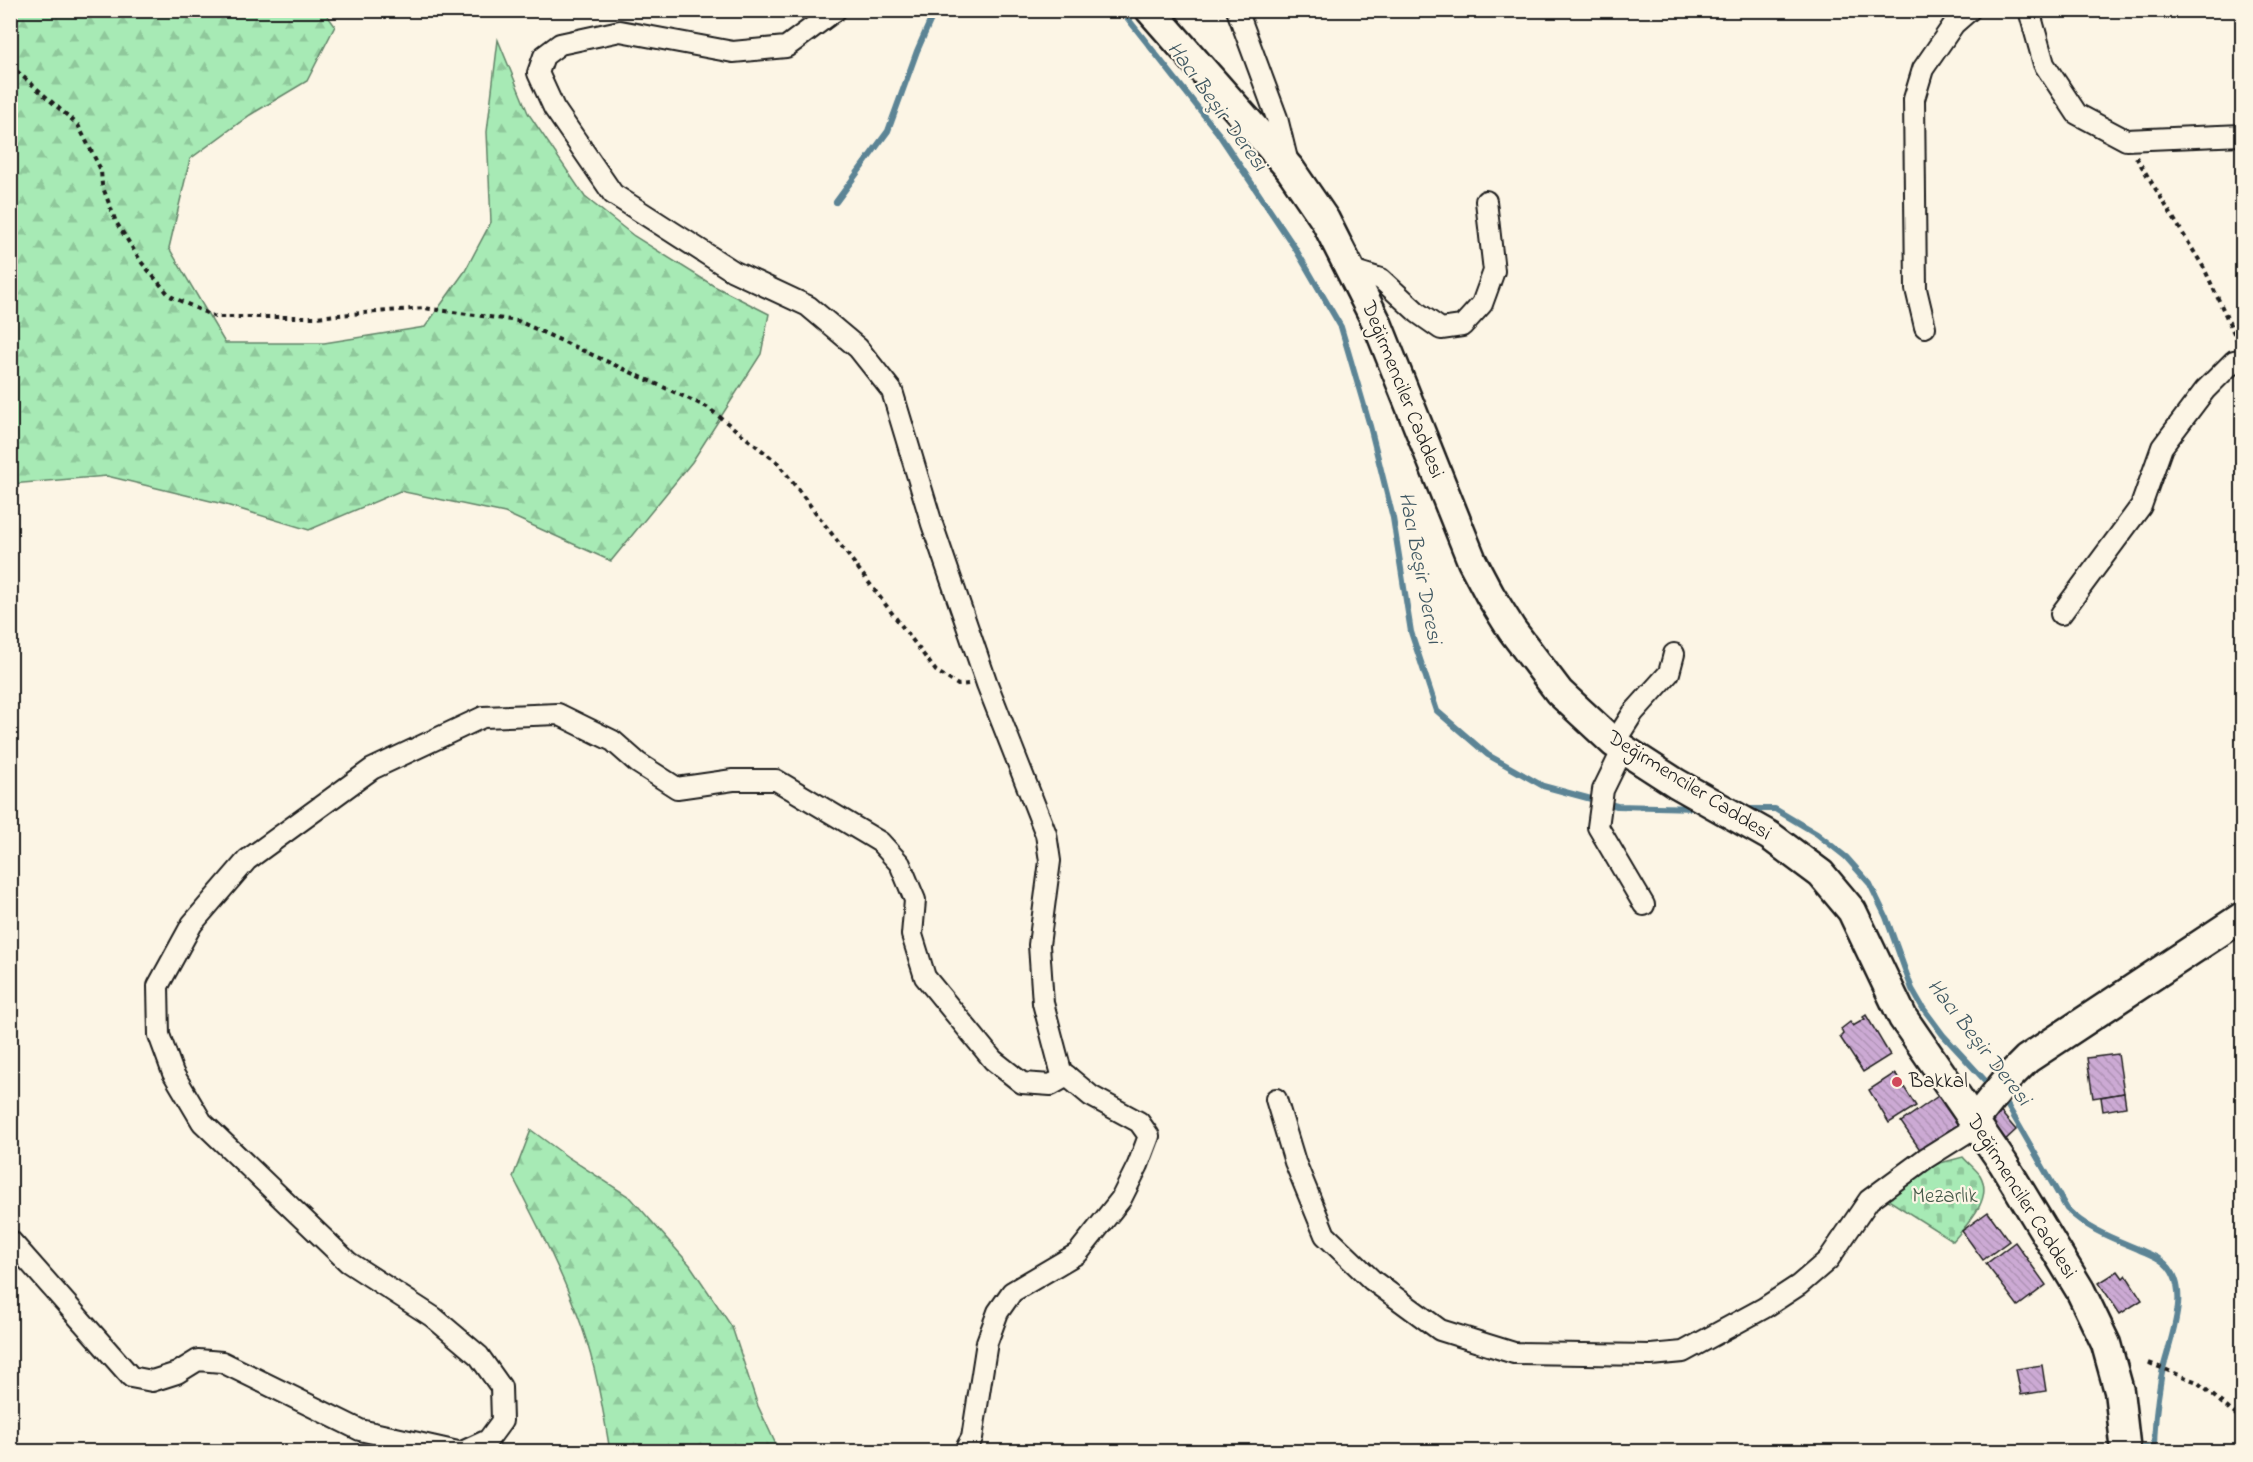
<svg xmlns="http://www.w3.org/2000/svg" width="2253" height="1462" font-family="'Indie Flower',sans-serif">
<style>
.forest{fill:url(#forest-firs);stroke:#628368;stroke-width:1.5}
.cemetery{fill:url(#cemetery-stones);stroke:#628368;stroke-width:1.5}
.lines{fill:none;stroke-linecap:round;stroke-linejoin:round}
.stream{stroke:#5b8495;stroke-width:6}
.building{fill:url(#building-back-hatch);stroke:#1c1c1c;stroke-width:1.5}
.street-casing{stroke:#1c1c1c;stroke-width:24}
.secondary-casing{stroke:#1c1c1c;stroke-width:33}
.path{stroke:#1c1c1c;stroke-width:4;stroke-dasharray:4.5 4.5;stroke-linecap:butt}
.street{stroke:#fcf5e5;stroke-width:20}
.secondary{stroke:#fcf5e5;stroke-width:28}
.poi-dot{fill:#d1495b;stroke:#fcf5e5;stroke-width:2}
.labels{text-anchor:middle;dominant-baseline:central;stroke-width:4.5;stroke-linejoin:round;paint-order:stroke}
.street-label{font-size:21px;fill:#1c1c1c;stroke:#fcf5e5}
.poi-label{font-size:21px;fill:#1c1c1c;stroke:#fcf5e5;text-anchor:start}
.park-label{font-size:21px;fill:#465a4a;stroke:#fcf5e5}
.water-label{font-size:22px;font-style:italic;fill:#415963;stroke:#fcf5e5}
</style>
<defs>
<pattern id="forest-firs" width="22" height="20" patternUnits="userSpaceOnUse" patternTransform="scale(1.5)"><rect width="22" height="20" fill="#a7eab5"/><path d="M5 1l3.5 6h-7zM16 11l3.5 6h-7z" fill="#8fc89b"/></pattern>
<pattern id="cemetery-stones" width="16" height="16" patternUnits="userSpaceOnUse" patternTransform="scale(1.5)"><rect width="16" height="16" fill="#a7eab5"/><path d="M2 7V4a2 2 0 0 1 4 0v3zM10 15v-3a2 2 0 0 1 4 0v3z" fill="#8fc89b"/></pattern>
<pattern id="building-back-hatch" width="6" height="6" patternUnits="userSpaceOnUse" patternTransform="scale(1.5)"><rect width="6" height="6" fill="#ccaad4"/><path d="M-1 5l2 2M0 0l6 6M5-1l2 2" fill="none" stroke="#af92b5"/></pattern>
</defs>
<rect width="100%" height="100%" fill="#fcf5e5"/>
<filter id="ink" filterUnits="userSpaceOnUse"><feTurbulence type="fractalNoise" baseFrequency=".0167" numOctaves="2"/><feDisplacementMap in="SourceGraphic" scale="12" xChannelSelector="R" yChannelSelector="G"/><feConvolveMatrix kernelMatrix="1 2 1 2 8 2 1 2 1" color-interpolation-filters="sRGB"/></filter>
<g filter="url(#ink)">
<g class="forest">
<polygon points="11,10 324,11 335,26 307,81 250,115 190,159 169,248 225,343 324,343 425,327 465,271 491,222 487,132 498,40 528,113 585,197 634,236 714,286 769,314 761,354 692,462 611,561 505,513 400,491 309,530 223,504 107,476 11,484"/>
<path d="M531,1130L569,1158L631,1198L690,1265L732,1327L758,1406L779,1451H610C603,1410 596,1367 582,1327C563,1274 538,1226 513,1177Z"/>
</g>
<path class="cemetery" d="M1963,1157C1968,1163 1976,1169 1980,1175C1994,1199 1967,1224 1953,1241L1882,1196L1925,1167Z"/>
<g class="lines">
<g class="stream">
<polyline points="1121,10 1218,133 1295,248 1341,327 1370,426 1393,518 1411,632 1437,711 1488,755 1543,786 1617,806 1697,808"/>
<polyline points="836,202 888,131 917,51 935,10"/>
<polyline points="1744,809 1775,809 1817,834 1846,857 1870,884 1886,917 1912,989 1923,1008 1943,1035 1992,1088"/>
<path d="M2001,1098L2006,1103L2067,1209C2087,1229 2112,1238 2138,1249C2144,1252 2153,1255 2159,1259C2198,1283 2167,1344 2161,1378C2157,1402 2154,1428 2154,1452"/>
<polyline points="2134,1449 2154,1447"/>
</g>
</g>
<g class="building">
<polygon points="1866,1015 1890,1055 1863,1072 1840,1037 1843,1034 1841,1029 1850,1022 1853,1026 1865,1019 1863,1017"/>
<polygon points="2118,1054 2124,1093 2093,1098 2087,1058"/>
<polygon points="1895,1073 1916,1106 1889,1123 1869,1090"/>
<polygon points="2124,1093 2126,1107 2103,1111 2101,1097"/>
<polygon points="1941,1094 1963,1127 1923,1154 1901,1122"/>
<polygon points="1999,1110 2016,1130 2004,1141 1992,1123"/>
<polygon points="1988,1212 2009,1241 1983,1260 1962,1231"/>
<polygon points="2015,1242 2046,1285 2018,1306 1986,1264"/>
<polygon points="2118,1271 2123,1278 2126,1275 2142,1300 2120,1314 2099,1283"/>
<polygon points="2042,1365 2046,1391 2021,1395 2016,1369"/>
</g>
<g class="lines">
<defs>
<g id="street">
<polyline points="836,10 786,47 733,52 620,31 560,44 544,56 538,73 554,108 613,194 733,271 808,306 858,348 892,391 932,524 987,684 1046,834 1050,861 1039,945 1043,1003 1061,1071 1091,1096 1139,1122 1149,1136 1138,1165 1121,1199 1078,1253 1012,1292 998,1312 987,1342 972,1438 964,1452"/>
<polyline points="1237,10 1277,118 1288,163"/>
<polyline points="2029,10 2044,64 2077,114 2126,140 2242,135"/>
<polyline points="1352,270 1381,279 1418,313 1441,329 1462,326 1482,304 1494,271 1486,201"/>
<polyline points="1925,327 1916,289 1914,99 1923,69 1954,24 1970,10"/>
<polyline points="2061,614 2141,506 2162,447 2205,390 2234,361 2242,360"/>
<polyline points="1614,743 1633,713 1669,673 1674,654"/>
<polyline points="1623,749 1603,790 1598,827 1644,905"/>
<polyline points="1276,1099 1295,1162 1325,1235 1372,1280 1440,1330 1514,1353 1651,1355 1683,1352 1764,1308 1799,1285 1828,1260 1869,1200 1926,1158 1977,1126"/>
<polyline points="10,1240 131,1377 152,1381 177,1373 198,1360 222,1362 360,1430 458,1452"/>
<polyline points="462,1452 488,1440 502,1421 501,1387 479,1356 433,1317 348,1262 202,1122 173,1073 159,1035 158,986 192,924 247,860 372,769 483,717 558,714 613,741 638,763 677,788 733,780 776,780 880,842 900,864 915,900 912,935 925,977 993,1060 1022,1083 1051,1085 1067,1076"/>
</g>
<g id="secondary">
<polyline points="1150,10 1290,169 1325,220 1377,323 1472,561 1490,595 1512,630 1559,692 1614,743 1676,783 1770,836 1821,874 1852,911 1903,1018 2003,1163 2080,1290 2106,1344 2119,1391 2126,1452"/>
<polyline points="1974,1121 2009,1077 2027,1059 2242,917"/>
</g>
</defs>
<use href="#street" class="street-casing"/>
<use href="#secondary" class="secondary-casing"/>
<g class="path">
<polyline points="10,65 78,125 101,170 102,185 116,222 142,263 170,296 215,317 315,317 424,308 518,321 707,407 778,463 936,671 958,685 968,684"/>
<polyline points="2136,157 2204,268 2238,342"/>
<polyline points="2149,1363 2197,1382 2242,1420"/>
</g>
<use href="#street" class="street"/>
<use href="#secondary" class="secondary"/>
</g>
</g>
<circle class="poi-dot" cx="1897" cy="1082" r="6"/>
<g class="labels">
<g class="street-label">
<text transform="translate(1402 390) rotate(68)">Değirmenciler Caddesi</text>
<text transform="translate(1689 786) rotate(32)">Değirmenciler Caddesi</text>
<text transform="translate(2021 1197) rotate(58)">Değirmenciler Caddesi</text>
</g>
<g class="poi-label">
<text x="1909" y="1082">Bakkal</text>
</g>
<g class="park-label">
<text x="1945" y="1197">Mezarlık</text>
</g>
<g class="water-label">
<text transform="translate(1216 107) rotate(54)">Hacı Beşir Deresi</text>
<text transform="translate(1419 568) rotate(79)">Hacı Beşir Deresi</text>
<text transform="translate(1978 1043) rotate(52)">Hacı Beşir Deresi</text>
</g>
</g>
<rect width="2253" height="1462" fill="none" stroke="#fcf5e5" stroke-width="36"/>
<rect x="18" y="18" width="2217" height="1426" fill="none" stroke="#1c1c1c" stroke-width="2" filter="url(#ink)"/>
</svg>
